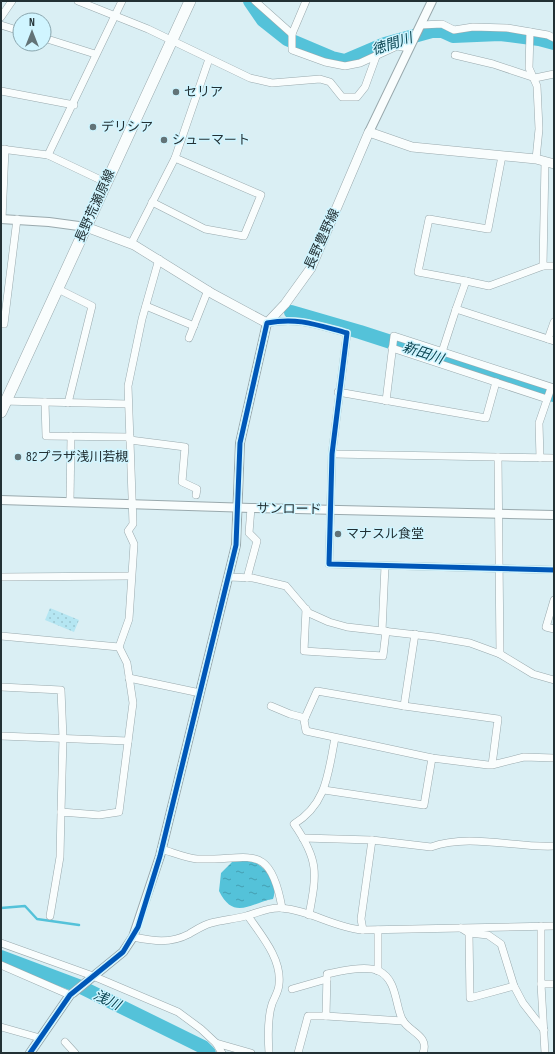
<svg xmlns="http://www.w3.org/2000/svg" width="555" height="1054" font-family="'Sofia Sans Condensed','Noto Sans JP',sans-serif">
<style>
.grass{fill:url(#grass-dots)}
.water{fill:url(#water-ripples)}
.lines{fill:none;stroke-linecap:round;stroke-linejoin:round}
.stream{stroke:#54c2d9;stroke-width:2.5}
.river{stroke:#54c2d9;stroke-width:14}
.minor-casing{stroke:#99a9ad;stroke-width:8}
.tertiary-casing{stroke:#99a9ad;stroke-width:10}
.secondary-casing{stroke:#99a9ad;stroke-width:10}
.primary-casing{stroke:#99a9ad;stroke-width:12}
.minor{stroke:#f9fdfd;stroke-width:7}
.tertiary{stroke:#f9fdfd;stroke-width:8}
.secondary{stroke:#f9fdfd;stroke-width:9}
.primary{stroke:#f9fdfd;stroke-width:11}
.cycleway-casing{stroke:#d0f5ff;stroke-width:8}
.cycleway{stroke:#0057b8;stroke-width:5}
.poi-dot{fill:#627377;stroke:#d0f5ff;stroke-width:1.5}
.labels{text-anchor:middle;dominant-baseline:central;stroke-width:3;stroke-linejoin:round;paint-order:stroke}
.poi-label{font-size:13px;fill:#223034;stroke:#d0f5ff;text-anchor:start}
.street-label{font-size:13px;fill:#223034;stroke:#d0f5ff}
.water-label{font-size:14px;font-style:italic;fill:#094451;stroke:#d0f5ff}
</style>
<defs>
<pattern id="grass-dots" width="8" height="8" patternUnits="userSpaceOnUse"><rect width="8" height="8" fill="#b5e6f2"/><path d="M2 2h.1M6 6h.1" fill="none" stroke="#9bc6d0" stroke-width="1.8" stroke-linecap="round"/></pattern>
<pattern id="water-ripples" width="26" height="14" patternUnits="userSpaceOnUse"><rect width="26" height="14" fill="#54c2d9"/><path d="M2 4q2-2 4 0t4 0M15 11q2-2 4 0t4 0" fill="none" stroke="#459eb1"/></pattern>
</defs>
<rect width="100%" height="100%" fill="#daeff4"/>
<polygon class="grass" points="50,608 79,620 74,632 45,620"/>
<path class="water" d="M252,860C265,868 279,882 273,899C250,903 234,921 219,891L221,873L232,862Z"/>
<g class="lines">
<polyline class="stream" points="1,908 25,906 37,919 79,925"/>
<g class="river">
<polyline points="250,1 263,20 287,39 332,58 345,61 385,44 432,31 442,31 453,36 500,34 539,39 554,43"/>
<polyline points="291,312 360,332 554,395"/>
<polyline points="1,957 81,987 203,1047 209,1053"/>
</g>
<defs>
<g id="minor">
<polyline points="78,1 148,29 250,78 272,83 320,79 330,82 342,97 357,97 365,87 377,54"/>
<polyline points="255,1 292,34 292,50 325,62 345,66 360,63 397,46 409,48"/>
<polyline points="1,17 12,1"/>
<polyline points="1,25 20,31"/>
<polyline points="421,25 442,24 454,30 473,27 507,28 548,35 554,38"/>
<polyline points="530,32 529,68 537,86 539,129 536,159"/>
<polyline points="292,34 306,1"/>
<polyline points="44,38 95,54"/>
<polyline points="455,55 493,64 535,78 554,74"/>
<polyline points="1,91 74,105"/>
<polyline points="1,149 48,155 105,182"/>
<polyline points="48,155 122,1"/>
<polyline points="152,202 205,229 244,236 261,195 175,158"/>
<polyline points="2,219 5,149"/>
<polyline points="131,244 175,158 209,59"/>
<polyline points="543,266 554,266"/>
<polyline points="466,281 489,286 543,266 545,162"/>
<polyline points="58,289 92,306 68,403"/>
<polyline points="146,306 194,326"/>
<polyline points="456,309 466,281 418,272 429,219 488,229 502,156"/>
<path d="M267,323C298,317 317,325 347,333L332,454L329,564L554,570"/>
<polyline points="1,324 4,324 17,219"/>
<polyline points="189,338 208,290"/>
<polyline points="548,339 554,322"/>
<polyline points="392,348 547,399"/>
<polyline points="442,352 456,309 554,341"/>
<polyline points="338,392 486,418 496,382"/>
<polyline points="2,401 128,404"/>
<polyline points="386,401 394,336 554,388"/>
<polyline points="45,402 46,436 130,437"/>
<polyline points="130,440 185,447 182,482 197,489 196,495"/>
<polyline points="332,454 554,458"/>
<polyline points="498,457 500,654"/>
<polyline points="540,458 539,423 551,388"/>
<polyline points="70,502 71,436"/>
<polyline points="1,577 131,576"/>
<polyline points="229,577 253,578 286,586 309,613 329,622 347,627 435,637 470,643 500,654 533,674 554,680"/>
<polyline points="247,578 257,541 249,533 251,508"/>
<polyline points="554,600 546,627 554,629"/>
<polyline points="306,609 304,651 383,656 386,631"/>
<polyline points="382,631 385,566"/>
<polyline points="1,636 119,647"/>
<polyline points="119,647 129,619 134,544 128,531 133,524 128,386 142,319 159,259"/>
<polyline points="129,678 200,693"/>
<polyline points="1,687 61,690 63,738 61,812"/>
<polyline points="271,706 290,714 305,718"/>
<polyline points="404,706 415,634"/>
<polyline points="1,736 128,741"/>
<polyline points="492,765 498,719 404,706 317,691 304,720 306,731 432,758 488,765 492,765 524,757 554,758"/>
<polyline points="324,790 424,805 432,758"/>
<polyline points="303,838 372,840 361,919 363,930"/>
<path d="M372,840L431,847C469,833 515,848 554,846"/>
<path d="M161,849C172,852 186,858 197,859C249,861 270,840 282,908"/>
<path d="M309,915C317,873 319,860 294,824C327,804 328,773 335,738"/>
<polyline points="50,916 60,857 61,812 99,815 119,812 133,703 127,663 119,647"/>
<path d="M248,916C261,935 282,959 279,984C279,991 274,998 272,1004C267,1019 268,1038 269,1053"/>
<polyline points="541,926 541,984 545,1053"/>
<polyline points="461,928 469,933 488,935 501,944 514,986 523,1003 544,1030"/>
<polyline points="378,930 378,971"/>
<polyline points="469,933 470,998 514,986"/>
<path d="M133,937C153,941 170,944 189,934C196,930 203,925 211,923C222,920 235,919 246,916C258,913 268,907 281,908C310,910 335,928 363,930L554,926"/>
<polyline points="1,943 93,976 178,1012 201,1029 216,1043"/>
<polyline points="1,965 70,995 73,993"/>
<polyline points="541,984 554,984"/>
<polyline points="292,989 327,979"/>
<polyline points="326,1016 403,1021"/>
<polyline points="1,1027 40,1038"/>
<polyline points="65,1042 75,1053"/>
<polyline points="222,1053 216,1043 251,1053"/>
<path d="M298,1053L308,1016H326L327,974C340,971 366,965 379,971C397,980 395,1004 402,1019C408,1032 430,1035 423,1053"/>
</g>
<g id="tertiary">
<polyline points="369,132 432,1"/>
<polyline points="1,219 49,222 86,227"/>
<polyline points="1,500 251,508 554,515"/>
<polyline points="73,993 123,952 133,937 160,856 236,545 240,443 267,323"/>
<polyline points="30,1053 70,995"/>
</g>
<polyline id="secondary" points="86,227 134,245 213,294 267,323 285,304 311,268 369,132 412,147 536,159 554,164"/>
<polyline id="primary" points="1,412 190,1"/>
</defs>
<use href="#minor" class="minor-casing"/>
<use href="#tertiary" class="tertiary-casing"/>
<use href="#secondary" class="secondary-casing"/>
<use href="#primary" class="primary-casing"/>
<use href="#minor" class="minor"/>
<use href="#tertiary" class="tertiary"/>
<use href="#secondary" class="secondary"/>
<use href="#primary" class="primary"/>
<defs>
<path id="cycleway" d="M30,1053L70,995L123,952L138,927L160,856L236,545L240,443L267,323C298,317 317,325 347,333L332,454L329,564L554,570"/>
</defs>
<use href="#cycleway" class="cycleway-casing"/>
<use href="#cycleway" class="cycleway"/>
</g>
<g class="poi-dot">
<circle cx="176" cy="92" r="4"/>
<circle cx="93" cy="127" r="4"/>
<circle cx="164" cy="140" r="4"/>
<circle cx="18" cy="457" r="4"/>
<circle cx="338" cy="534" r="4"/>
</g>
<g class="labels">
<g class="poi-label">
<text x="184" y="92">セリア</text>
<text x="101" y="127">デリシア</text>
<text x="172" y="140">シューマート</text>
<text x="26" y="457">82プラザ浅川若槻</text>
<text x="346" y="534">マナスル食堂</text>
</g>
<g class="street-label">
<text transform="translate(95 206) rotate(-66)">長野荒瀬原線</text>
<text transform="translate(322 239) rotate(-65)">長野豊野線</text>
<text transform="translate(289 509) rotate(1)">サンロード</text>
</g>
<g class="water-label">
<text transform="translate(392 44) rotate(-18)">徳間川</text>
<text transform="translate(423 353) rotate(18)">新田川</text>
<text transform="translate(107 1000) rotate(26)">浅川</text>
</g>
</g>
<rect width="555" height="1054" fill="none" stroke="#223034" stroke-width="4"/>
<g transform="translate(32 32)"><circle r="19" fill="#d0f5ff" stroke="#8aa6ae"/>
<path d="M0-3L7 15L0 10L-7 15Z" fill="#627377"/>
<text y="-6" font-size="11" font-weight="bold" text-anchor="middle" fill="#223034">N</text>
</g>
</svg>
